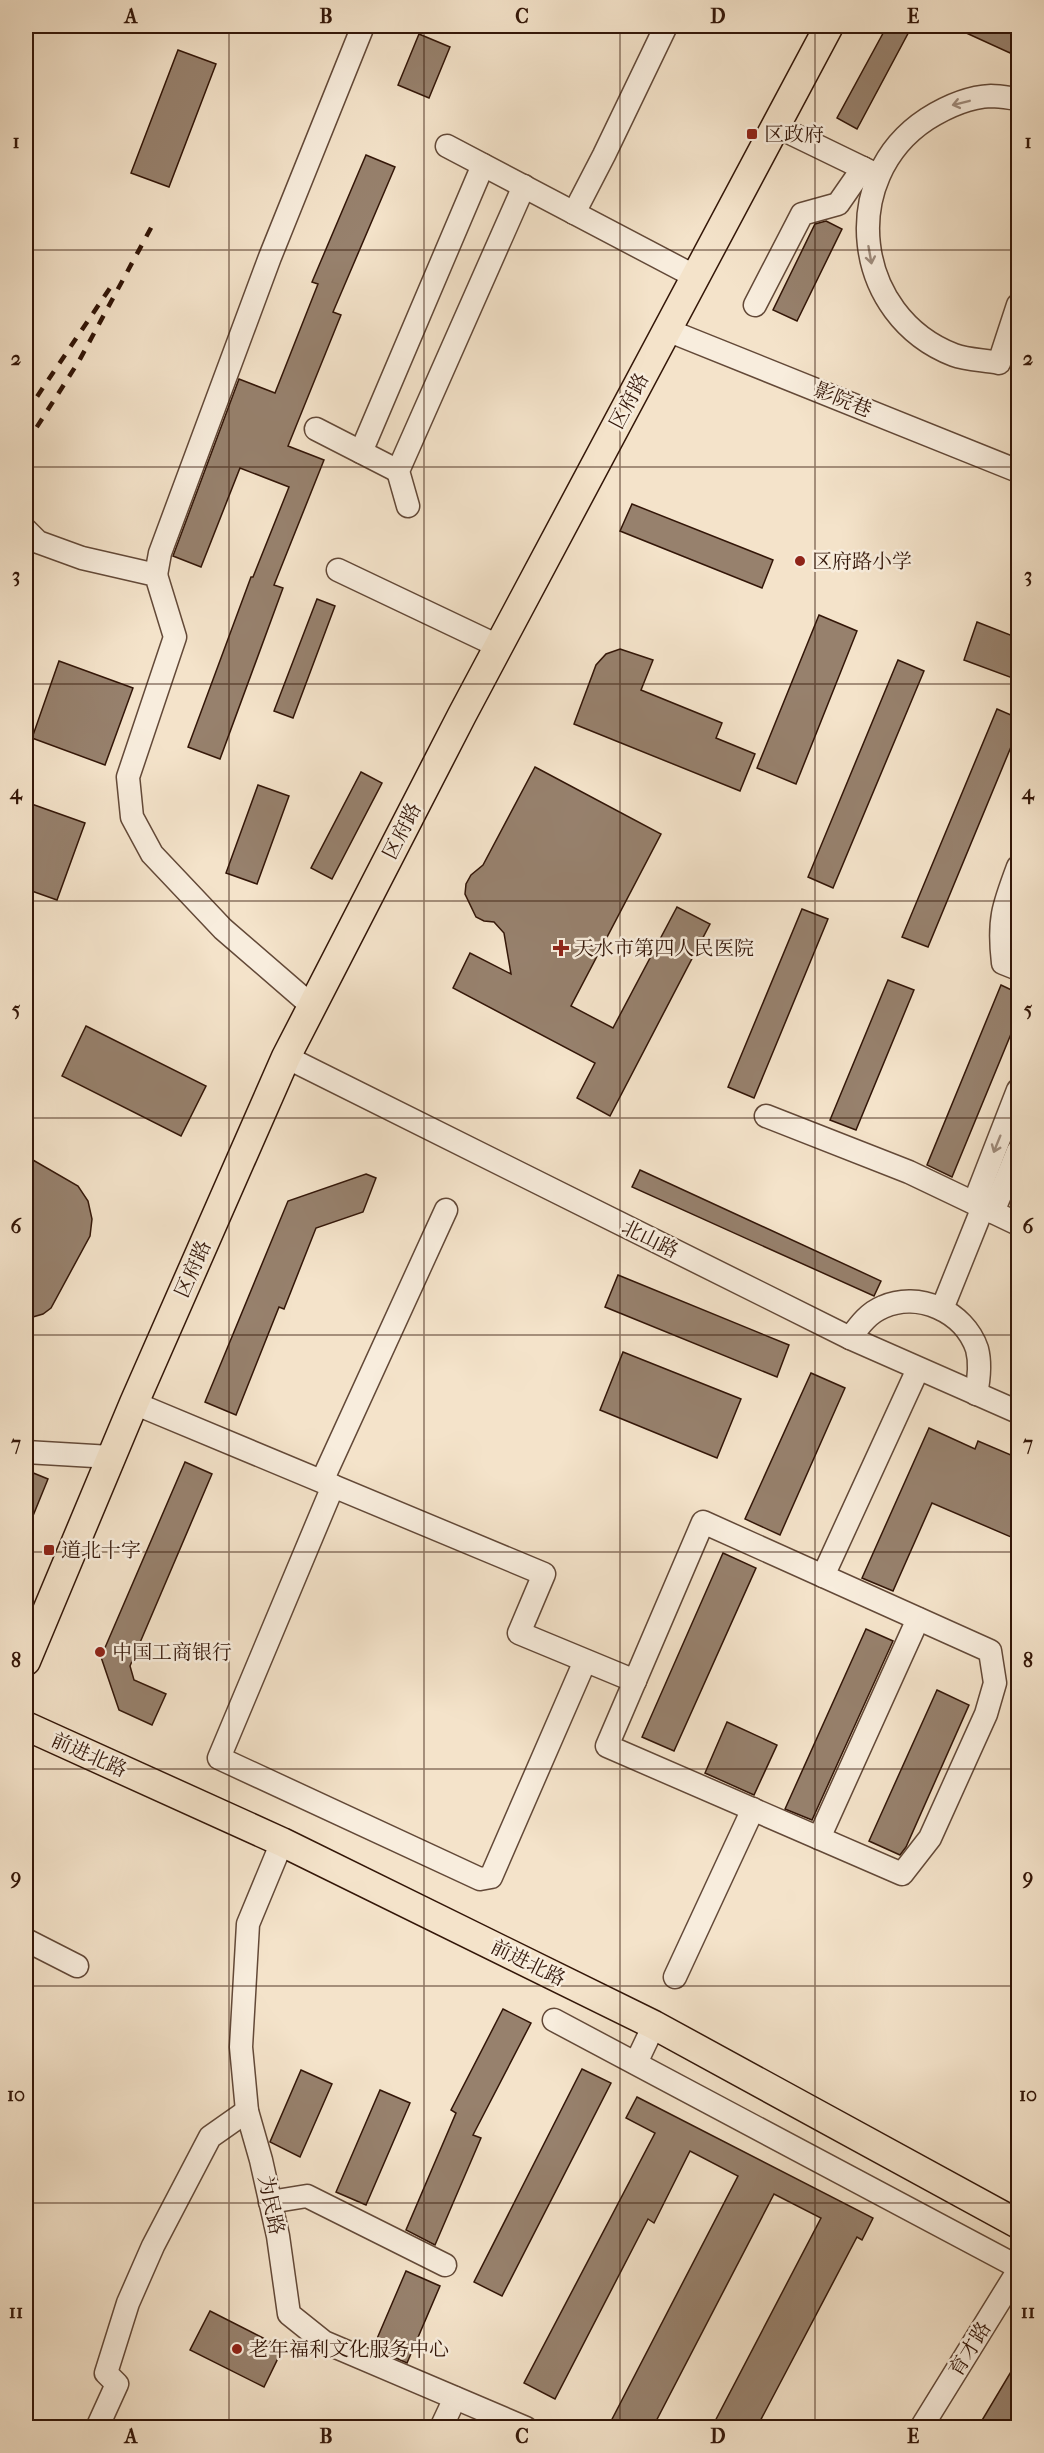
<svg xmlns="http://www.w3.org/2000/svg" width="1044" height="2453" font-family="'IM FELL French Canon','Noto Serif SC',serif">
<style>
.building{fill:#97816d;stroke:#331608;stroke-width:1.5}
.lines{fill:none;stroke-linecap:round;stroke-linejoin:round}
.minor-casing{stroke:#634938;stroke-width:25}
.major-casing{stroke:#331608;stroke-width:31}
.minor{stroke:#f8eddd;stroke-width:22}
.major{stroke:#f4e3ca;stroke-width:28}
.rail{stroke:#331608;stroke-width:4.5;stroke-dasharray:10 10;stroke-linecap:butt}
.oneway{stroke:#9f8c7d}
.grid{fill:none;stroke:#331608;stroke-width:1.5;stroke-opacity:0.55}
.poi-dot{fill:#8f2418;stroke:#f8eddd;stroke-width:2}
.labels{text-anchor:middle;dominant-baseline:central;stroke-width:5;stroke-linejoin:round;paint-order:stroke}
.poi-label{font-size:20px;fill:#331608;stroke:#f8eddd;text-anchor:start}
.street-label{font-size:20px;fill:#331608;stroke:#f8eddd}
.neatline{fill:none;stroke:#331608;stroke-width:2}
.grid-label{font-size:20px;text-anchor:middle;font-weight:bold;fill:#331608}
</style>
<rect width="100%" height="100%" fill="#f4e3ca"/>
<filter id="stains"><feTurbulence type="fractalNoise" baseFrequency=".00333" numOctaves="4"/><feColorMatrix values="0 0 0 0 .2 0 0 0 0 .09 0 0 0 0 .02 0 0 0 .5 -.17"/></filter>
<radialGradient id="worn" r=".72"><stop offset=".6" stop-color="#630" stop-opacity="0"/><stop offset="1" stop-color="#630" stop-opacity=".3"/></radialGradient>
<g class="building">
<polygon points="887,26 912,26 857,129 837,118"/>
<polygon points="951,26 1012,26 1018,28 1018,35 1010,53"/>
<polygon points="419,34 450,47 429,98 398,85"/>
<polygon points="178,50 216,64 169,187 131,173"/>
<polygon points="366,155 395,167 333,312 341,315 288,446 324,460 274,585 283,588 220,759 188,747 251,577 253,577 289,487 240,468 201,567 173,556 239,379 275,393 318,284 312,282"/>
<polygon points="826,221 842,229 797,321 773,310 815,224"/>
<polygon points="632,504 773,560 762,588 620,531"/>
<polygon points="317,599 335,606 293,718 274,711"/>
<polygon points="819,615 857,631 796,784 757,768"/>
<polygon points="977,622 1018,638 1018,680 964,660"/>
<polygon points="620,649 653,660 641,690 722,723 716,738 755,754 740,791 574,724 596,665 606,654"/>
<polygon points="898,660 924,671 833,888 808,877"/>
<polygon points="59,661 133,688 105,765 32,738"/>
<polygon points="997,709 1018,718 1018,730 928,947 902,937"/>
<polygon points="535,767 661,834 571,1006 613,1028 677,907 710,924 610,1116 577,1098 595,1063 453,988 470,953 511,974 504,933 494,922 484,921 476,917 465,894 466,884 471,875 483,865"/>
<polygon points="361,772 382,783 332,879 311,868"/>
<polygon points="258,785 289,796 257,884 226,873"/>
<polygon points="26,802 85,823 57,900 26,889"/>
<polygon points="802,909 828,919 754,1098 728,1087"/>
<polygon points="888,980 914,990 856,1130 830,1120"/>
<polygon points="1001,985 1018,993 1018,1017 952,1177 927,1165"/>
<polygon points="86,1026 206,1086 181,1136 62,1076"/>
<polygon points="26,1156 78,1186 88,1201 92,1219 90,1236 51,1308 43,1314 26,1319"/>
<polygon points="640,1170 881,1281 874,1296 632,1187"/>
<polygon points="366,1174 376,1178 363,1212 316,1228 284,1309 279,1307 236,1415 205,1402 288,1201"/>
<polygon points="618,1275 789,1345 777,1377 605,1307"/>
<polygon points="623,1352 741,1399 717,1458 600,1410"/>
<polygon points="811,1373 845,1388 780,1535 745,1519"/>
<polygon points="929,1428 975,1449 978,1441 1018,1458 1018,1540 932,1503 893,1591 862,1578"/>
<polygon points="185,1462 212,1474 130,1666 134,1680 166,1694 152,1725 119,1710 101,1657"/>
<polygon points="26,1470 48,1479 26,1533"/>
<polygon points="723,1553 756,1568 674,1751 642,1737"/>
<polygon points="866,1629 893,1641 812,1820 785,1809"/>
<polygon points="937,1690 969,1705 906,1847 900,1855 869,1841"/>
<polygon points="727,1722 777,1745 754,1795 705,1773"/>
<polygon points="503,2009 531,2023 473,2135 481,2138 435,2245 406,2230 456,2113 451,2110"/>
<polygon points="582,2069 611,2083 502,2296 474,2282"/>
<polygon points="301,2070 332,2084 300,2157 270,2142"/>
<polygon points="380,2090 410,2103 366,2205 336,2192"/>
<polygon points="637,2097 873,2218 862,2240 857,2237 757,2427 712,2427 821,2218 774,2194 653,2427 608,2427 738,2176 690,2151 654,2223 648,2219 555,2399 524,2383 655,2133 626,2118"/>
<polygon points="406,2271 440,2286 407,2363 373,2348"/>
<polygon points="210,2311 283,2348 264,2387 190,2350"/>
<polygon points="1018,2360 1018,2427 978,2427"/>
</g>
<g class="lines">
<defs>
<g id="minor">
<path d="M1018,99C1010,98 1000,96 991,96C969,97 946,107 927,119C837,178 853,316 954,355C967,360 985,360 999,363L1018,305"/>
<polyline points="776,126 877,175"/>
<polyline points="447,146 696,277"/>
<polyline points="574,213 604,155 666,26"/>
<polyline points="755,305 802,214 838,204 863,168"/>
<polyline points="667,330 1018,471"/>
<polyline points="316,429 398,471"/>
<polyline points="361,452 483,165"/>
<polyline points="408,506 398,471 524,186"/>
<polyline points="26,530 38,542 82,558 156,575 175,637 128,777 132,817 152,854 223,929 312,1006"/>
<polyline points="338,570 498,646"/>
<polyline points="156,575 160,553 270,257 363,26"/>
<path d="M1018,867C1003,907 998,920 1003,963L1018,969"/>
<polyline points="286,1057 850,1338 1018,1412"/>
<polyline points="766,1116 909,1172 1018,1224"/>
<polyline points="974,1203 1018,1090"/>
<polyline points="993,1212 1018,1151"/>
<polyline points="942,1309 983,1207"/>
<path d="M850,1338C859,1326 868,1313 883,1307C918,1291 964,1311 977,1349C981,1364 979,1379 976,1394"/>
<polyline points="134,1403 544,1574 519,1633 635,1681"/>
<polyline points="26,1452 111,1457"/>
<polyline points="322,1481 446,1210"/>
<polyline points="333,1486 219,1758 480,1879 491,1877 585,1661"/>
<polygon points="703,1522 990,1651 995,1683 986,1714 930,1838 902,1874 607,1746"/>
<polyline points="823,1576 918,1369"/>
<polyline points="819,1838 918,1619"/>
<polyline points="282,1842 248,1924 241,2047 247,2111 261,2160 278,2236 289,2314 324,2342 526,2428"/>
<polyline points="26,1940 77,1966"/>
<polyline points="675,1977 753,1809"/>
<polyline points="554,2020 1018,2267"/>
<polyline points="636,2063 654,2025"/>
<polyline points="270,2202 307,2196 445,2265"/>
<polyline points="97,2428 117,2384 106,2373 128,2303 153,2246 210,2137 247,2111"/>
<polyline points="441,2428 455,2398"/>
<polyline points="921,2428 1018,2271"/>
</g>
<g id="major">
<polyline points="26,1661 134,1403 286,1057 462,715 829,26"/>
<polyline points="26,1726 282,1842 654,2025 1018,2224"/>
</g>
</defs>
<use href="#minor" class="minor-casing"/>
<use href="#major" class="major-casing"/>
<use href="#minor" class="minor"/>
<use href="#major" class="major"/>
<g class="rail">
<polyline points="26,413 112,285"/>
<polyline points="26,444 79,361 152,226"/>
</g>
</g>
<defs><path id="oneway-shaft" d="M-6 0H5M1.5-3L5.5 0L1.5 3" fill="none" stroke-width="1.6" stroke-linecap="round" stroke-linejoin="round" transform="scale(1.5)"/></defs>
<g class="oneway">
<use href="#oneway-shaft" transform="translate(961 103) rotate(166)"/>
<use href="#oneway-shaft" transform="translate(870 255) rotate(80)"/>
<use href="#oneway-shaft" transform="translate(997 1144) rotate(112)"/>
</g>
<path class="grid" d="M229,26V2428M424,26V2428M620,26V2428M815,26V2428M26,250H1018M26,467H1018M26,684H1018M26,901H1018M26,1118H1018M26,1335H1018M26,1552H1018M26,1769H1018M26,1986H1018M26,2203H1018"/>
<g class="poi-dot">
<rect x="746" y="128" width="12" height="12" rx="3"/>
<circle cx="800" cy="561" r="6"/>
<path d="M558 939h6v6h6v6h-6v6h-6v-6h-6v-6h6z"/>
<rect x="43" y="1544" width="12" height="12" rx="3"/>
<circle cx="100" cy="1652" r="6"/>
<circle cx="237" cy="2349" r="6"/>
</g>
<g class="labels">
<g class="poi-label">
<text x="764" y="134">区政府</text>
<text x="812" y="561">区府路小学</text>
<text x="574" y="948">天水市第四人民医院</text>
<text x="61" y="1550">道北十字</text>
<text x="112" y="1652">中国工商银行</text>
<text x="249" y="2349">老年福利文化服务中心</text>
</g>
<g class="street-label">
<text transform="translate(843 400) rotate(22)">影院巷</text>
<text transform="translate(629 401) rotate(-62)">区府路</text>
<text transform="translate(402 831) rotate(-63)">区府路</text>
<text transform="translate(650 1239) rotate(26)">北山路</text>
<text transform="translate(193 1269) rotate(-66)">区府路</text>
<text transform="translate(89 1755) rotate(24)">前进北路</text>
<text transform="translate(528 1963) rotate(26)">前进北路</text>
<text transform="translate(271 2205) rotate(78)">为民路</text>
<text transform="translate(970 2349) rotate(-58)">育才路</text>
</g>
</g>
<rect width="1044" height="2453" fill="none" stroke="#f4e3ca" stroke-width="66"/>
<rect x="33" y="33" width="978" height="2387" class="neatline"/>
<g class="grid-label">
<text x="131" y="23">A</text>
<text x="326" y="23">B</text>
<text x="522" y="23">C</text>
<text x="718" y="23">D</text>
<text x="913" y="23">E</text>
<text x="16" y="148">1</text>
<text x="1028" y="148">1</text>
<text x="16" y="365">2</text>
<text x="1028" y="365">2</text>
<text x="16" y="582">3</text>
<text x="1028" y="582">3</text>
<text x="16" y="799">4</text>
<text x="1028" y="799">4</text>
<text x="16" y="1016">5</text>
<text x="1028" y="1016">5</text>
<text x="16" y="1233">6</text>
<text x="1028" y="1233">6</text>
<text x="16" y="1450">7</text>
<text x="1028" y="1450">7</text>
<text x="16" y="1667">8</text>
<text x="1028" y="1667">8</text>
<text x="16" y="1884">9</text>
<text x="1028" y="1884">9</text>
<text x="16" y="2101">10</text>
<text x="1028" y="2101">10</text>
<text x="16" y="2318">11</text>
<text x="1028" y="2318">11</text>
<text x="131" y="2443">A</text>
<text x="326" y="2443">B</text>
<text x="522" y="2443">C</text>
<text x="718" y="2443">D</text>
<text x="913" y="2443">E</text>
</g>
<rect width="100%" height="100%" filter="url(#stains)"/>
<rect width="100%" height="100%" fill="url(#worn)"/>
</svg>
